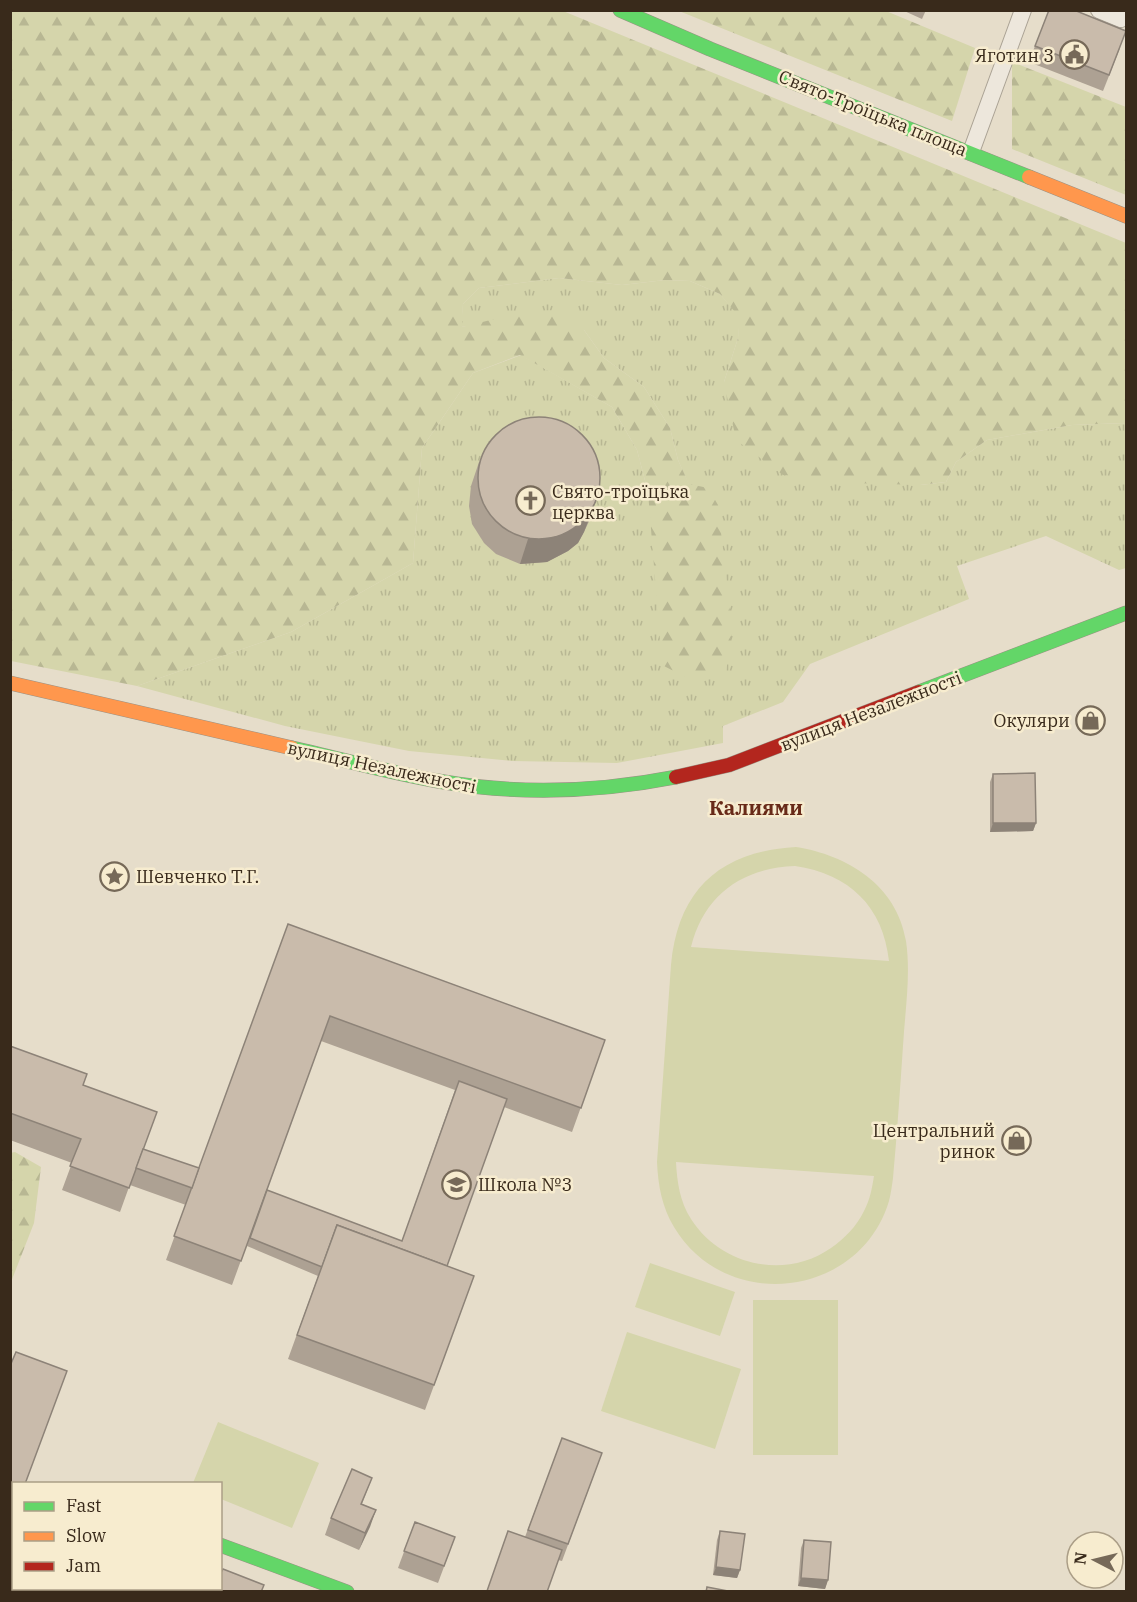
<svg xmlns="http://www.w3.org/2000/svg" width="1137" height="1602" font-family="'IBM Plex Serif',serif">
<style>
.grass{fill:url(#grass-tufts)}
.forest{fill:url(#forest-firs)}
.pitch{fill:#d5d5ab;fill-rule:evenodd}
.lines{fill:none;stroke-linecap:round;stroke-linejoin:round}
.lane-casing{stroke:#aaa294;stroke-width:18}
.street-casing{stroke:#aaa294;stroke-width:34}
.fast-casing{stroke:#9a9184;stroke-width:15}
.slow-casing{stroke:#9a9184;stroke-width:15}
.jam-casing{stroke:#9a9184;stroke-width:15}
.lane{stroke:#ede7dc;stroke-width:16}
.street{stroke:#ede7dc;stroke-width:33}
.fast{stroke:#63d668;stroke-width:14}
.slow{stroke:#ff974d;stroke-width:14}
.jam{stroke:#b3261e;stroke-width:14}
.wall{fill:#ada193;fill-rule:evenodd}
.shaded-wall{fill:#8d8378}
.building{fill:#c9bbab;stroke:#8d8378;stroke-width:1.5}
.labels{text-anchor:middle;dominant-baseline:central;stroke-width:5;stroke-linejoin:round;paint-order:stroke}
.poi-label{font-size:18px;fill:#392a1b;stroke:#f7eccf;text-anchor:end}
.street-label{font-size:18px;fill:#392a1b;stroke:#f7eccf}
.neighbourhood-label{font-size:20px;font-weight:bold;fill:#682a18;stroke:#f7eccf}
</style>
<defs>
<pattern id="grass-tufts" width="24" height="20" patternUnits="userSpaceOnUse" patternTransform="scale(1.5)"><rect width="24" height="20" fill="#d5d5ab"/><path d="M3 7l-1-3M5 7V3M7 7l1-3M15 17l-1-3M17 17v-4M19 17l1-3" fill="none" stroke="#b8b793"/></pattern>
<pattern id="forest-firs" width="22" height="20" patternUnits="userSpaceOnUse" patternTransform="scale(1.5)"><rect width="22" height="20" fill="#d5d5ab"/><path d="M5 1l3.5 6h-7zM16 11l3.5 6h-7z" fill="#b8b793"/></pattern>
</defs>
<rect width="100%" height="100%" fill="#e6ddca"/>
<polygon class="grass" points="559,278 622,285 665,280 690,281 720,294 740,317 738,338 724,382 920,485 946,482 956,462 987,440 1072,425 1126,423 1126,568 1119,570 1046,536 957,566 969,599 810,664 783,702 723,726 723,743 617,763 512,761 409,751 285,726 137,686 291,632 413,563 422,448 473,373 521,355 612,407 637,450 648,492 708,489 689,485 678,460 670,428 644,387 604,358 584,330 477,325 461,327 463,304 479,288"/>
<g class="forest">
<polygon points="10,11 563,11 1126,243 1126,423 1072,425 987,440 956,462 946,482 920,485 851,483 783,475 736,440 724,382 738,338 739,317 720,294 690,281 665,280 622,285 559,278 479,288 463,304 462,327 523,312 557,310 584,330 604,358 644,387 670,428 678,460 689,484 708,488 718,505 732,630 726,672 695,682 662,665 648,492 637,450 612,407 520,355 473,373 422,448 413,563 291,632 137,686 11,661"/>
<polygon points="679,11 886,11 975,48 952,121"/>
<polygon points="1012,62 1126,107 1126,195 1012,149"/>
<polygon points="15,1152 41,1167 34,1223 11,1282 10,1153"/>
</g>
<g class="pitch">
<path d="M796,847C847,855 897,885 906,941C911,975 905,1011 903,1046C900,1090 897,1134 893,1178C892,1185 891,1193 889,1201C860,1298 726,1314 674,1227C662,1207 658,1185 657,1162L671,965C678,889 721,851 796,847ZM795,866C849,874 883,906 889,961L691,947C704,895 742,868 795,866ZM676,1162L874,1176C872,1188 870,1200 864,1211C857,1226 844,1239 831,1248C785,1280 721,1266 691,1219C680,1202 677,1182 676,1162Z"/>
<polygon points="650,1263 735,1292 720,1336 635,1307"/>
<rect x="753" y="1300" width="85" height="155"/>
<polygon points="627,1332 741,1369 715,1449 601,1411"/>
<polygon points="218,1422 319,1463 292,1528 221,1499 220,1484 193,1483"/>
</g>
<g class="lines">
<defs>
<g id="lane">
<polyline points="1099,10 1121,19"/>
<polyline points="971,152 1023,10"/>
</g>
<polyline id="street" points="10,1583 14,1583"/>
<g id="fast">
<polyline points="620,10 710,49 1029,177"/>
<polyline points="919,692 1126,613"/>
<path d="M292,748C342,759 393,774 444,782C521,795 599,792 676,777"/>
<polyline points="220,1545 347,1592"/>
</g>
<g id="slow">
<polyline points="1029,177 1126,216"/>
<polyline points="10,683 292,748"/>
</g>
<polyline id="jam" points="676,777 729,765 919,692"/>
</defs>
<use href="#lane" class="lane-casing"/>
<use href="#street" class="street-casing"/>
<use href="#fast" class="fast-casing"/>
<use href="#slow" class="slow-casing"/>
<use href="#jam" class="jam-casing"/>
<use href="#lane" class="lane"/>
<use href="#street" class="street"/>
<use href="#fast" class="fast"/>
<use href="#slow" class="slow"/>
<use href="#jam" class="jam"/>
</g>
<g class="wall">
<polygon points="902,10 926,10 922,19"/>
<polygon points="1035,46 1120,48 1103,91 1029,62"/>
<polygon points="479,462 591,517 584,532 578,543 568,551 547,562 520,564 496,554 484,543 472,524 469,506 471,486"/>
<polygon points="993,774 1036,823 1033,831 990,832 990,782"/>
<path d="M288,924L605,1040L572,1132L504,1107L447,1266L474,1276L425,1410L288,1359L318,1276L247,1246L259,1211L232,1285L166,1260ZM321,1041L455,1090L402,1241L267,1190Z"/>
<polygon points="10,1046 83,1085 143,1149 199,1168 186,1205 130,1185 133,1176 120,1212 62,1190 72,1163 10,1140"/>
<polygon points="10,1366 14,1484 14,1514 12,1519 10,1519"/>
<polygon points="562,1438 602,1453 562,1561 558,1560 547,1592 487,1592 508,1531 525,1537"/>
<polygon points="372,1478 362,1504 376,1510 359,1550 325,1535 331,1518"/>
<polygon points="415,1522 455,1537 438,1583 398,1568"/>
<polygon points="720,1531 740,1570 737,1578 713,1575 717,1540"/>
<polygon points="804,1540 828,1580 825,1589 798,1586 801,1548"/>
<polygon points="97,1588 152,1588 150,1592 96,1592"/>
</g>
<g class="shaded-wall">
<polygon points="599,493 584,532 578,543 568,551 547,562 520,564 528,539"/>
<polygon points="993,823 1036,823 1033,831 990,832"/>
<polygon points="376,1510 370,1527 359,1550 365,1533"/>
<polygon points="716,1567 740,1570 737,1578 713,1575"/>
<polygon points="801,1578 828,1580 825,1589 798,1586"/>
</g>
<g class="building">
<polygon points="1049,10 1074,10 1126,31 1109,75 1035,46"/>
<circle cx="539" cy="478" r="61"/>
<polygon points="1035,773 1036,823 993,823 993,774"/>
<polygon points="288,924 605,1040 581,1108 330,1016 241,1261 174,1236"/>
<polygon points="10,1046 87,1074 83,1085 157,1112 129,1188 70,1166 81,1139 10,1113"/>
<polygon points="459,1081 507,1099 447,1266 337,1225 322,1267 250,1238 267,1190 402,1241"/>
<polygon points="143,1149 199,1168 192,1188 136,1168"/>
<polygon points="337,1225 474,1276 434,1385 297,1335"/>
<polygon points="16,1352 67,1371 25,1484 14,1484 14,1501 10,1500 10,1366"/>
<polygon points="562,1438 602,1453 568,1544 528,1530"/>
<polygon points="352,1469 372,1478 361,1504 376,1510 365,1533 331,1518"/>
<polygon points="415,1522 455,1537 444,1566 404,1551"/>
<polygon points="508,1531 562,1550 547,1592 487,1591"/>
<polygon points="720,1531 745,1534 740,1570 716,1567"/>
<polygon points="804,1540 831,1542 828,1580 801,1578"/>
<polygon points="223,1569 264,1585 261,1592 214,1592 215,1588 220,1588 220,1574"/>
<polygon points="707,1587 733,1592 706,1592"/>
<polygon points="123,1588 151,1588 150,1592 130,1592"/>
</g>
<defs>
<symbol id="civic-ring" viewBox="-11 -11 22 22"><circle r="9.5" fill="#f7eccf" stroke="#766958" stroke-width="1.5"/><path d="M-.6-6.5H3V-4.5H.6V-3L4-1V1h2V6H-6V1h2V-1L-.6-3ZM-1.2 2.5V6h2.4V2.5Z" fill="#766958"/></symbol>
<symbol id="church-ring" viewBox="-11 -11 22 22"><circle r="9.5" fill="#f7eccf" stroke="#766958" stroke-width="1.5"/><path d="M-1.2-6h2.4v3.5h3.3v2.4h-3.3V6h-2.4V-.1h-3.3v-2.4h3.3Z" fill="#766958"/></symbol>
<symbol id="shop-ring" viewBox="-11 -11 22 22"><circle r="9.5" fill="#f7eccf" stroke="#766958" stroke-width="1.5"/><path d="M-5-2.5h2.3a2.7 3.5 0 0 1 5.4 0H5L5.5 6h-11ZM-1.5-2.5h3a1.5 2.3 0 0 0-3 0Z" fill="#766958"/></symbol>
<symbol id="sight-ring" viewBox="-11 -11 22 22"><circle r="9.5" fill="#f7eccf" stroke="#766958" stroke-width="1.5"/><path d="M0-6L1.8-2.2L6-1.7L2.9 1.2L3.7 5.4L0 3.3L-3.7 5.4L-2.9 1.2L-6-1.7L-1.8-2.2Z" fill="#766958"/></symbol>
<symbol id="school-ring" viewBox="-11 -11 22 22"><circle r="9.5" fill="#f7eccf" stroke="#766958" stroke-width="1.5"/><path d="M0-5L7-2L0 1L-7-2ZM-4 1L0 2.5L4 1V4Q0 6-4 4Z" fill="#766958"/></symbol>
</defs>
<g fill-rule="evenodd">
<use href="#civic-ring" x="1058" y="38" width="33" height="33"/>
<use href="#church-ring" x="514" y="484" width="33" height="33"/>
<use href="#shop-ring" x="1074" y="704" width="33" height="33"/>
<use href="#sight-ring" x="98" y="860" width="33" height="33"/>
<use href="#shop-ring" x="1000" y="1124" width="33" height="33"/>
<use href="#school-ring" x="440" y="1168" width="33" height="33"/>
</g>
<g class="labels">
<g class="poi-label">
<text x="1054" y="55">Яготин 3</text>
<text x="552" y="491" text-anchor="start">Свято-троїцька<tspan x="552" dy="21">церква</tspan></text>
<text x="1070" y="720">Окуляри</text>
<text x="136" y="876" text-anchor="start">Шевченко Т.Г.</text>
<text x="995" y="1130">Центральний<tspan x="995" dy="21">ринок</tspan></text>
<text x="478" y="1184" text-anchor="start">Школа №3</text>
</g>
<g class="street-label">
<text transform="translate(873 113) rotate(22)">Свято-Троїцька площа</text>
<text transform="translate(871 711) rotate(-21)">вулиця Незалежності</text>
<text transform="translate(382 767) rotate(12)">вулиця Незалежності</text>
</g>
<g class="neighbourhood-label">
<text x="756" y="807">Калиями</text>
</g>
</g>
<rect width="1137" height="1602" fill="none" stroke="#392a1b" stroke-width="24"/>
<rect x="12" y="1482" width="210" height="108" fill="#f7eccf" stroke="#ab9e87" stroke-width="1.5"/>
<rect x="24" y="1502" width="30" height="9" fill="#63d668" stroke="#ab9e87" stroke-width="1.5"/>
<text x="66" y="1512" font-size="18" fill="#392a1b">Fast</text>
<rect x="24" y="1532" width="30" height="9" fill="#ff974d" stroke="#ab9e87" stroke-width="1.5"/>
<text x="66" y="1542" font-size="18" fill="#392a1b">Slow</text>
<rect x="24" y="1562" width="30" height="9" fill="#b3261e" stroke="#ab9e87" stroke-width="1.5"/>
<text x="66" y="1572" font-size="18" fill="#392a1b">Jam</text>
<g transform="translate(1095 1560) rotate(277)"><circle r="28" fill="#f7eccf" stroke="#ab9e87" stroke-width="1.5"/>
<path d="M0-4.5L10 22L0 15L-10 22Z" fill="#766958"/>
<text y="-9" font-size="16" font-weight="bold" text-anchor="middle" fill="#392a1b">N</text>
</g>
</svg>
